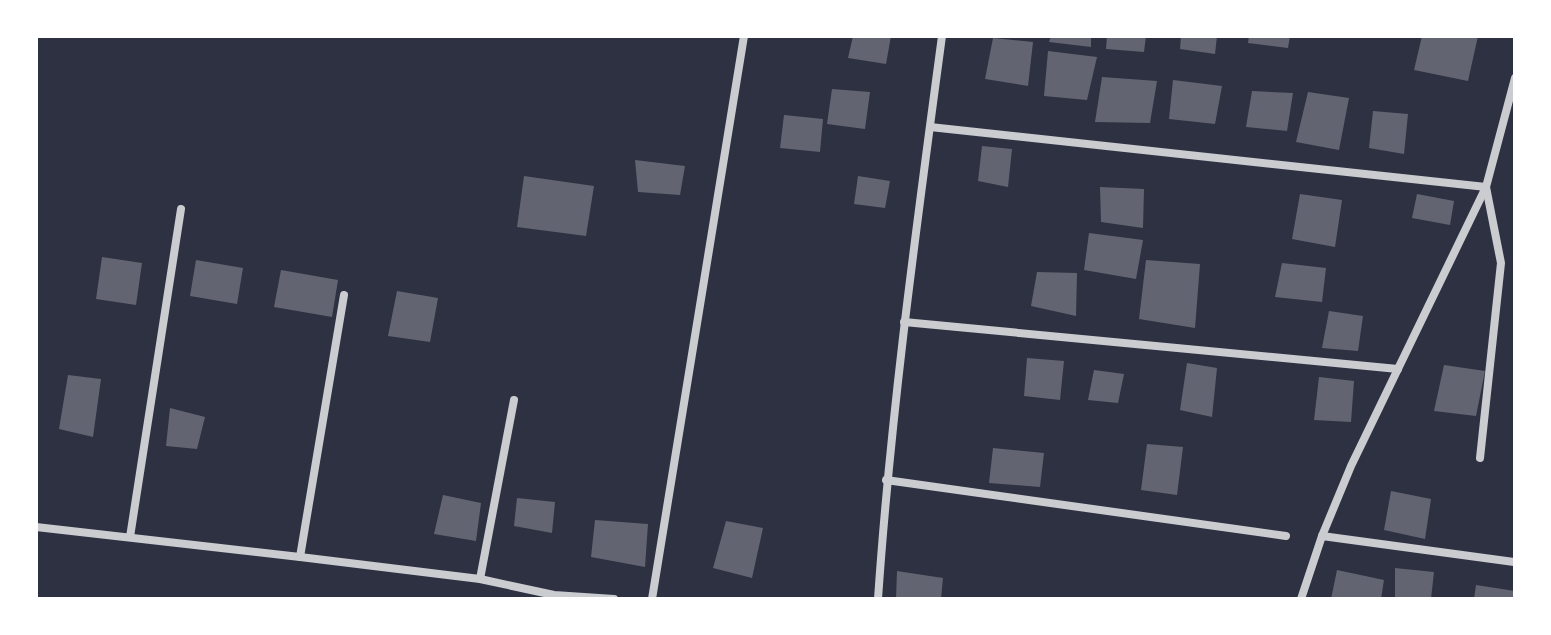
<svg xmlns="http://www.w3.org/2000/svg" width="1551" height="635" font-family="Georgia,serif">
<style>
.building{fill:#626471}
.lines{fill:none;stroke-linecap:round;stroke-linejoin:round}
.minor{stroke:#caccd0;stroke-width:8}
</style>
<rect width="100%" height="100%" fill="#2d3142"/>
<g class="building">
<polygon points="853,36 891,36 886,64 848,58"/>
<polygon points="1051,36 1091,36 1091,47 1049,42"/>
<polygon points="1107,36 1146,36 1144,52 1106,49"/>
<polygon points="1181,36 1217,36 1215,54 1180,49"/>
<polygon points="1249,36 1290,36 1288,48 1248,43"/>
<polygon points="1422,36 1478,36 1468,81 1414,70"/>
<polygon points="993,38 1033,42 1028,86 985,79"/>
<polygon points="1048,51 1097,57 1087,100 1044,96"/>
<polygon points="1102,77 1157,81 1150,123 1095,122"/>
<polygon points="1173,80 1222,86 1215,124 1169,119"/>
<polygon points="832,89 870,92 865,129 827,124"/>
<polygon points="1252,91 1293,93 1287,131 1246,127"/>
<polygon points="1308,92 1349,98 1339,150 1296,142"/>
<polygon points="1373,111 1408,114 1404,154 1369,148"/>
<polygon points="784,115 823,119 820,152 780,148"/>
<polygon points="982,146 1012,149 1008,187 978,181"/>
<polygon points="635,160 685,166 680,195 638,192"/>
<polygon points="524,176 594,186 586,236 517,227"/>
<polygon points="858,176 890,181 885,208 854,204"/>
<polygon points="1100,187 1144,189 1143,228 1101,222"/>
<polygon points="1300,194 1342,200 1335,247 1292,239"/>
<polygon points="1417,194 1454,201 1450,225 1412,218"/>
<polygon points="1089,233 1143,240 1136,279 1084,270"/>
<polygon points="102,257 142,263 136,305 96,299"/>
<polygon points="196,260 243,268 237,304 190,296"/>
<polygon points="1146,260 1200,264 1195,328 1139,319"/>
<polygon points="1282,263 1326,268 1322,302 1275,297"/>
<polygon points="281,270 338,280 332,317 274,307"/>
<polygon points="1037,272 1077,273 1076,316 1031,306"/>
<polygon points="397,291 438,298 430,342 388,336"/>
<polygon points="1329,311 1363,316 1358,351 1322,348"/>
<polygon points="1027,358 1064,361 1060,400 1024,396"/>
<polygon points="1187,363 1217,368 1212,417 1180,410"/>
<polygon points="1444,365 1485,371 1476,416 1434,411"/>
<polygon points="1094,370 1124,374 1118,403 1088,400"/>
<polygon points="68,375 101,379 93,437 59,429"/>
<polygon points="1319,377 1354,381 1351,422 1314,420"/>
<polygon points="170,408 205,417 197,449 166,446"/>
<polygon points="1147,444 1183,447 1177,495 1141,490"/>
<polygon points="993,448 1044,453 1040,487 989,483"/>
<polygon points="1391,491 1431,499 1425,539 1384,530"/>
<polygon points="443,495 481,503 476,541 434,534"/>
<polygon points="517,498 555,502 552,533 514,526"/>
<polygon points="595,520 648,524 645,567 591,557"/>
<polygon points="726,521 763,528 752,578 713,568"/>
<polygon points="1395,568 1434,572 1431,599 1395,598"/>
<polygon points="1337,570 1384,580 1381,599 1331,599"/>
<polygon points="897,571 943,578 941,599 896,599"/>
<polygon points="1476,585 1515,591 1515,599 1474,599"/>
</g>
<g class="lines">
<g class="minor">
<polyline points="930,127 1486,187 1501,263 1480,458"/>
<polyline points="904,322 1398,369"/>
<polyline points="886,480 1286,536"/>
<polyline points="36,527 300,557 480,579 554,595 614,599"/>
<polyline points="1322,536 1514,562"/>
<polyline points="130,537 181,209"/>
<polyline points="300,557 344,295"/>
<polyline points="480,579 514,400"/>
<polyline points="652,599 744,36"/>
<path d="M878,599C891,410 917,223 942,36"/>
<polyline points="1301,599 1322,536 1351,466 1486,187 1515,78"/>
</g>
</g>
<rect width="1551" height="635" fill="none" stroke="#ffffff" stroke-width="76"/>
</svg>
